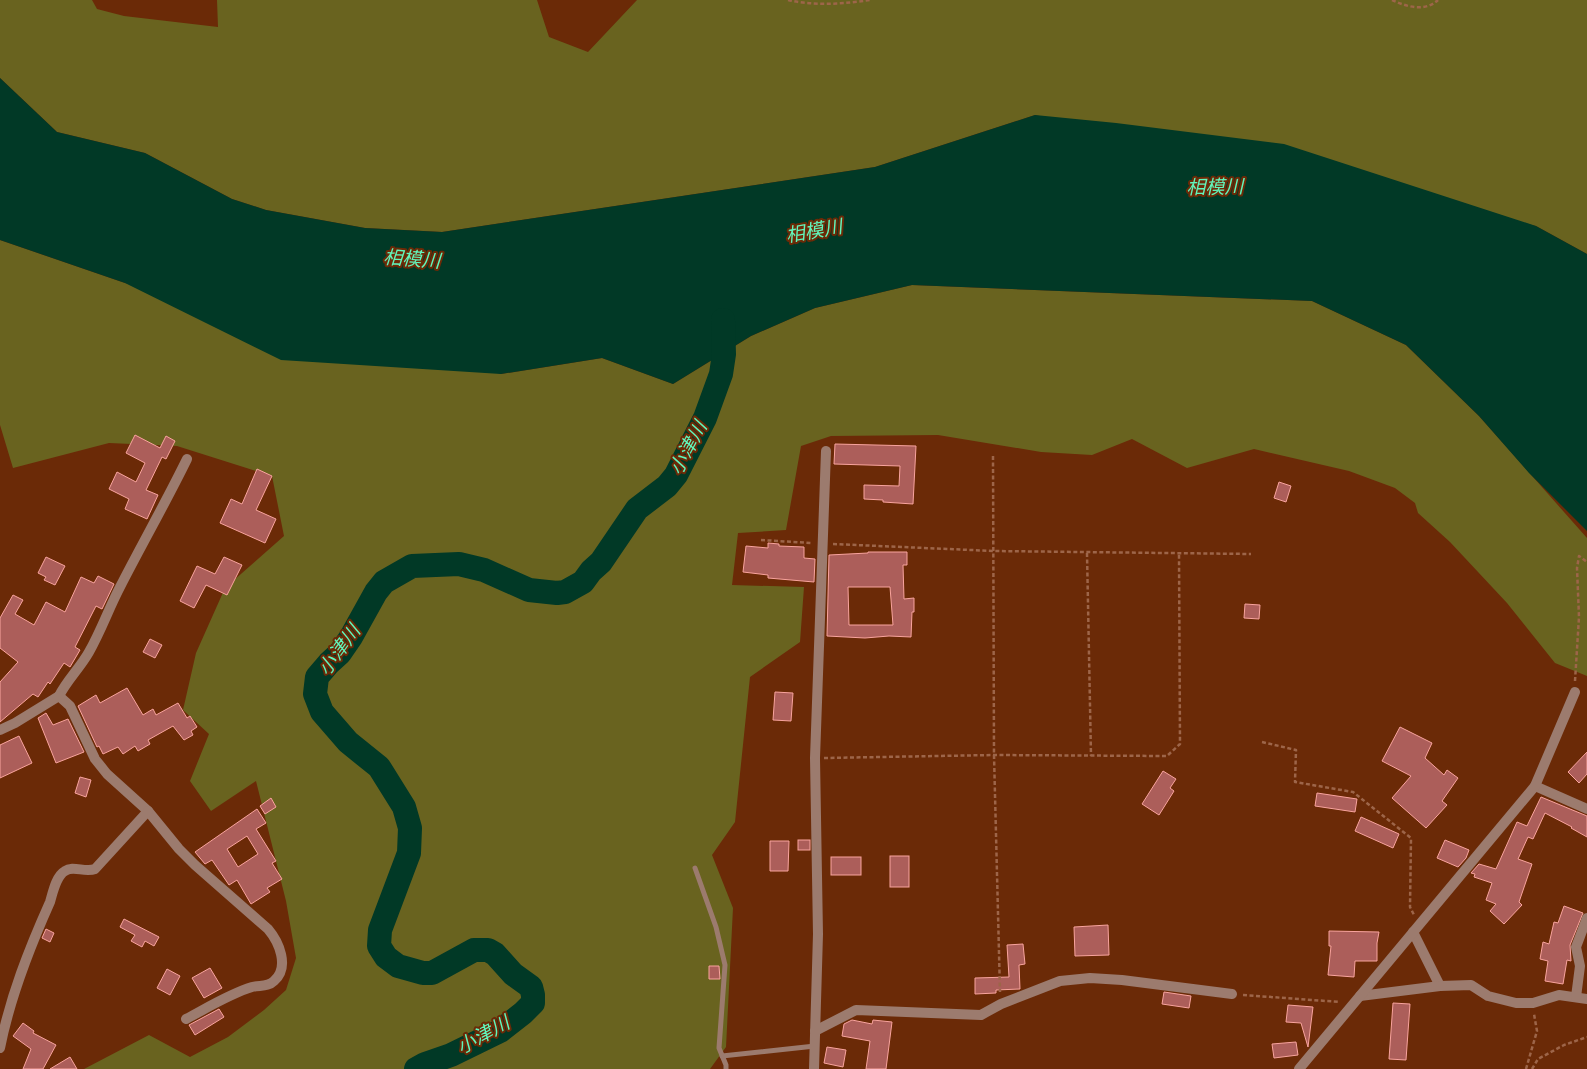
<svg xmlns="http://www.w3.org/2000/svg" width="1587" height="1069" font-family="Cabin,'Noto Sans JP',sans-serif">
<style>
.green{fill:#69631f}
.water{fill:#013926}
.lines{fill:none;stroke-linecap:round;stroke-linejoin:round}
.river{stroke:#013926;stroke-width:24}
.building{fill:#ac5e5a;stroke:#f9a49e;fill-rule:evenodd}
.path{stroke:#9d6549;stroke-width:2.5;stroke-dasharray:4 2.5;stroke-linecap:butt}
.service{stroke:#9c7b6e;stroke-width:5}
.minor{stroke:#9c7b6e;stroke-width:10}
.labels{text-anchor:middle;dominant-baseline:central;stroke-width:4;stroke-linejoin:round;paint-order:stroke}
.water-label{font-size:19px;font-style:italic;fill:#61f6bc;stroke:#6b2a07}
</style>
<rect width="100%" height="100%" fill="#6b2a07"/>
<g class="green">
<polygon points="0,0 92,0 97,9 124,16 218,27 217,0 537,0 549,37 588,52 637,0 1587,0 1587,254 1536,226 1035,115 875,167 442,232 365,228 266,210 232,199 145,153 57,132 0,78"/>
<polygon points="0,240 125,283 501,374 602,358 673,384 751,336 815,308 912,285 1312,301 1406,345 1479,416 1587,538 1587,676 1555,663 1507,603 1450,542 1418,513 1415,503 1395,488 1349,471 1254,449 1187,468 1132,439 1092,455 1041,452 938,435 831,436 801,446 786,530 738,533 732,585 804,587 800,642 750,677 735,822 712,855 733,908 726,1047 710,1069 84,1069 149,1035 190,1057 228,1037 264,1010 286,990 296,958 286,901 256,781 211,811 190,781 209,734 183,710 196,653 225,588 284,536 272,476 177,446 109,443 13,468 0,425"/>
</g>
<polygon class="water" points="0,78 57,132 145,153 232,199 266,210 365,228 442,232 875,167 1035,115 1116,123 1284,144 1536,226 1587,254 1587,531 1529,473 1479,416 1406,345 1312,301 912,285 815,308 751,336 673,384 602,358 501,374 281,360 125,283 0,240"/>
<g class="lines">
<polyline class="river" points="416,1069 425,1064 451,1055 500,1031 523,1013 533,1003 533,995 531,987 513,974 495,954 488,950 474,950 432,973 423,973 398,966 386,957 379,946 380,930 409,853 410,828 404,807 379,767 348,742 322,712 315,694 317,677 329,663 340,653 351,637 376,592 384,582 412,566 459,564 484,570 529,590 557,593 565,592 583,582 591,571 601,562 637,509 667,486 676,475 705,418 721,374 724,354 723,320"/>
</g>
<g class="building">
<polygon points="135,435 160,448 166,436 175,441 166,459 162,457 146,490 158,495 147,519 125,509 129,499 109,489 117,472 136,482 145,463 126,453"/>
<polygon points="835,444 916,446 913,504 883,502 883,500 864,499 864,485 899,486 900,466 834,464"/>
<polygon points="257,469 272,476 256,510 276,519 265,543 220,523 231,499 242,504"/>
<polygon points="1279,482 1291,486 1286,502 1274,498"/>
<polygon points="768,543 779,544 779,546 804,547 804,558 815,559 814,582 768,578 768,575 743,572 746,546 768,548"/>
<path d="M868,552H907V565H903L904,599L914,598V612H912L911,637L889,636L865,638L827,636L829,555L868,553ZM848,587H890L893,625H849Z"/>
<polygon points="46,557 65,566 55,585 44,580 46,577 38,573"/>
<polygon points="224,557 242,565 227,595 206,585 194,608 180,601 197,566 215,574"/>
<polygon points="98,576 114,584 102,609 96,606 75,647 80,650 70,667 64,663 50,684 48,682 38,697 33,694 0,722 0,682 18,662 0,648 0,618 13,595 23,600 15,614 34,625 46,602 65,612 81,577 94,583"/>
<polygon points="1245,604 1260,605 1259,619 1244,618"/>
<polygon points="150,639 162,645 155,658 143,652"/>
<polygon points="127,688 143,715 153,709 156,715 178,703 187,718 190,716 197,727 191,731 193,735 184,740 173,726 148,740 150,744 138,751 135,746 123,754 118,747 103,754 99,746 97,747 78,706 96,695 100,703"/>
<polygon points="775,692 793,693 791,721 773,720"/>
<polygon points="46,713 53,725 68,719 84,752 56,763 38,718"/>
<polygon points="1400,727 1432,743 1425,758 1444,775 1447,770 1458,778 1442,801 1447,805 1426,828 1392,798 1411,776 1382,761"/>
<polygon points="19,736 32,763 0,778 0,745"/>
<polygon points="1587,752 1587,774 1579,783 1568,772"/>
<polygon points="1163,771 1176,779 1170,788 1174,791 1159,815 1142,804"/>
<polygon points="80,777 91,780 86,797 75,793"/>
<polygon points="1317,793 1357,799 1355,812 1315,806"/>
<polygon points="1541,797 1587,816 1587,837 1571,828 1572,827 1545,813 1533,839 1528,837 1518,859 1532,864 1519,902 1522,905 1504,924 1490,911 1496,904 1486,900 1492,883 1474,877 1475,874 1471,873 1479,864 1496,869 1517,822 1527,826"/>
<polygon points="271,798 276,807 265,814 260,806"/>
<path d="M257,809L266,823L256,829L276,861L272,863L282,879L267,888L270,892L251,904L237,880L229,885L212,860L205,864L195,852ZM247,836L258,854L238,867L227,849Z"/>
<polygon points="1361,817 1399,834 1393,848 1355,831"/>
<rect x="798" y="840" width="12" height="10"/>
<polygon points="1445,840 1469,850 1466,858 1458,867 1437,858"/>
<polygon points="770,841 789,841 788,871 770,871"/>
<rect x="890" y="856" width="19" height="31"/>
<rect x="831" y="857" width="30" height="18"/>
<polygon points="1564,906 1583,913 1570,945 1571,961 1567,960 1563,984 1545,981 1548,961 1540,959 1543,942 1549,944 1554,922 1558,923"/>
<polygon points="124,919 159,937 154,946 145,941 142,947 131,941 135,935 120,927"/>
<polygon points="1108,925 1109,955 1075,956 1074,927"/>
<polygon points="46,929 54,933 50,942 42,938"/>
<polygon points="1329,931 1379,932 1377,943 1377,961 1355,961 1354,977 1328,975 1331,946 1329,946"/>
<polygon points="1023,944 1025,964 1019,965 1020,989 996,990 996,993 975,994 975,978 1009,977 1007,945"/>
<polygon points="709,966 719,966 720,979 709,979"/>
<polygon points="210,968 222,988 204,998 192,978"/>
<polygon points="167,969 180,976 170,995 157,988"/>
<polygon points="1164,992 1191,996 1189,1008 1162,1004"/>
<polygon points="1393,1003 1410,1004 1406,1060 1389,1059"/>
<polygon points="1288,1005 1313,1007 1308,1047 1301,1023 1286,1022"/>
<polygon points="219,1009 224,1017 195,1035 189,1025"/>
<polygon points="852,1020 872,1024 873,1020 892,1022 886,1069 866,1069 870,1041 842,1036 844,1024"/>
<polygon points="23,1023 34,1031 33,1033 56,1045 43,1069 23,1069 31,1049 13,1036"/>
<polygon points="1296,1042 1298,1055 1274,1058 1272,1044"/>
<polygon points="827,1047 846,1050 843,1067 824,1063"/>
<polygon points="70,1057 77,1069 50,1069"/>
</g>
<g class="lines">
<g class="path">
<path d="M788,0C814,6 844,4 870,0"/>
<path d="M1392,0C1407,7 1425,12 1438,0"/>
<polyline points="993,456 994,755 1000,992"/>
<polyline points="761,540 812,543"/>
<polyline points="833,544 994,551 1251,554"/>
<polyline points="1087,553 1091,756"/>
<polyline points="1575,681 1579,617 1577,568 1579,556 1587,562"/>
<polyline points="1262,742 1296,750 1295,782 1353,792 1411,838 1410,907 1414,915"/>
<polyline points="824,758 994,755 1167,756 1180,744 1179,553"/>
<polyline points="1243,995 1340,1002"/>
<polyline points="1526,1069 1537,1031 1534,1014"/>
<polyline points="1532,1069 1538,1059 1564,1045 1587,1037"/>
</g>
<g class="service">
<polyline points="695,868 716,927 725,965 719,1048 726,1065 726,1069"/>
<polyline points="722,1056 815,1046"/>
</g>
<g class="minor">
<path d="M59,696C67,680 80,668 89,652C101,631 109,608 120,587C142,544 166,502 187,459"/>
<path d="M0,730L15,723L59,696L70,706L95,759L107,774L148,811L179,849L195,865L268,929C279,942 290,967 274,981C268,987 260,985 252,987C229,994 207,1008 186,1019"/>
<polyline points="1535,786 1587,809"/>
<polyline points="1413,932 1440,986"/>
<polyline points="1360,996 1440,986 1471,985 1488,996 1516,1003 1533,1003 1559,995 1587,999"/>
<polyline points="1576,997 1580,966 1576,947 1587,918"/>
<polyline points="815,1031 856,1010 981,1015 1001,1004 1060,981 1090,978 1122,980 1232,994"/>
<path d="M0,1048C10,997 29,949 50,902C53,892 56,876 65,871C73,865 85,873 95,869L148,811"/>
<polyline points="814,1069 818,934 815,758 826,451"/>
<polyline points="1299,1069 1535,786 1575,692"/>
</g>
</g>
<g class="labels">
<g class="water-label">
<text transform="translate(1215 187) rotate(-1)">相模川</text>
<text transform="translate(814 231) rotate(-10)">相模川</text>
<text transform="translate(412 259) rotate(4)">相模川</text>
<text transform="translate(688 448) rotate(-62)">小津川</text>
<text transform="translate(339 650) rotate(-54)">小津川</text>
<text transform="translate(483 1035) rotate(-29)">小津川</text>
</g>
</g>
</svg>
